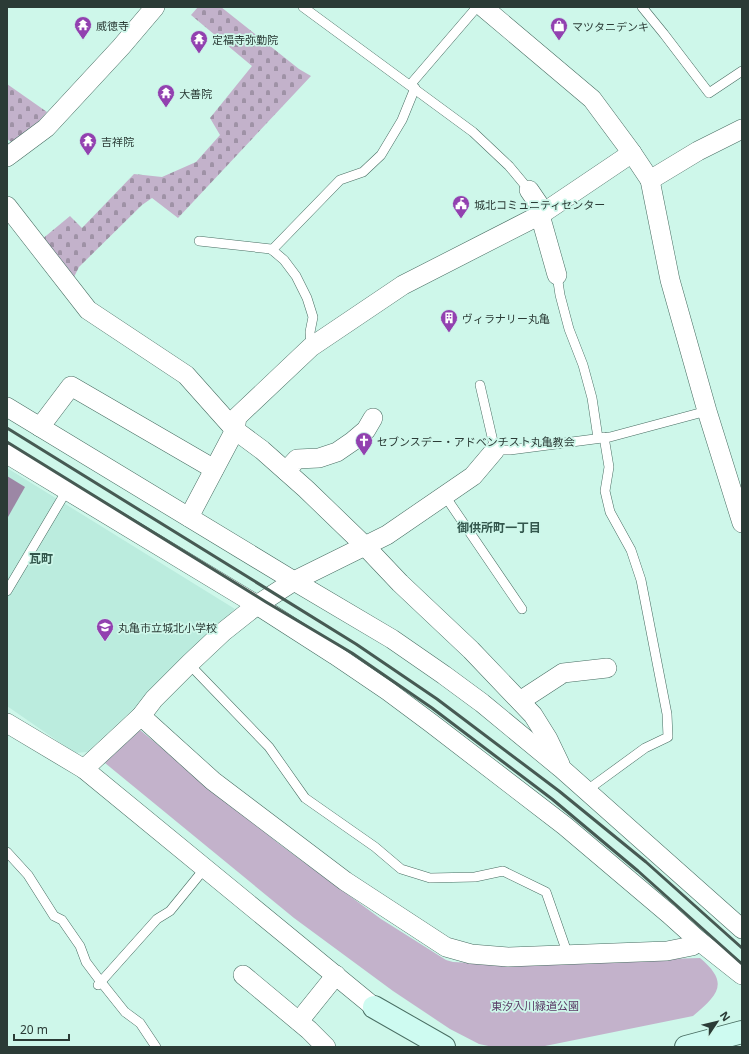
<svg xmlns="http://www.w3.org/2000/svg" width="749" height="1054" font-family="'Noto Sans','Noto Sans JP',sans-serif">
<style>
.built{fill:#bbecde}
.cemetery{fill:url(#cemetery-stones)}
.park{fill:#c3b2cb}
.water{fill:#9c87a5}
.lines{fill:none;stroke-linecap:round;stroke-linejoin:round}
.lane-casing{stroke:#486d62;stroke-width:10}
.street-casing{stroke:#486d62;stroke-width:20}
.secondary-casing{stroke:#486d62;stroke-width:24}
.lane{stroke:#fff;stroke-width:9}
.street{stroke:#fff;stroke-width:19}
.secondary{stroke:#cefbf1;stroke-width:22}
.rail{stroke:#465a53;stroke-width:3}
.labels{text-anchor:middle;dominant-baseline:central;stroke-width:3.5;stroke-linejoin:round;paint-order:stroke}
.poi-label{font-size:11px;fill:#2b3b36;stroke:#cef7ea;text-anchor:start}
.park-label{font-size:11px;fill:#583964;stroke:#cef7ea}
.neighbourhood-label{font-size:12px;font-weight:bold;fill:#33574d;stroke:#cef7ea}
</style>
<defs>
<pattern id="cemetery-stones" width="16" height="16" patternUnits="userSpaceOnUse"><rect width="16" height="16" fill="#c3b2cb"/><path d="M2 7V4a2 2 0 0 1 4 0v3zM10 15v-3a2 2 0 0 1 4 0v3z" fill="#9f92a6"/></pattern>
</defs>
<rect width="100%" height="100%" fill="#cef7ea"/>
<polygon class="built" points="7,468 235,609 171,674 87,752 75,753 7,706"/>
<g class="cemetery">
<polygon points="198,7 221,7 299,69 311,76 178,218 152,198 142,205 79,267 73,279 41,240 70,216 82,228 134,174 162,177 196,162 220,135 210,118 252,66 191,15"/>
<polygon points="7,84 47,112 17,146 7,139"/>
</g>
<path class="park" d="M140,730L278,843L381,919L446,960L453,962L494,964L700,958C730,983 718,995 693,1016L540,1047H493L479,1044L450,1029L393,991L294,918L105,763Z"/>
<polygon class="water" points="7,476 25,487 8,517 7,517"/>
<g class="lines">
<defs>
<g id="lane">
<polyline points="303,7 473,132 509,166 529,190"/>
<polyline points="642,7 664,34 709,93 742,71"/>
<polyline points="410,85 477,7"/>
<polyline points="199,241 271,249 284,260 296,276 307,298 313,317 310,332 311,347"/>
<polyline points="272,250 340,180 363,172 381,155 402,120 415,88"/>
<polyline points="557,275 560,295 569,329 583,365 592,398 598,438"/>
<polyline points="480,385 495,450 510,450 610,437 707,411"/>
<polyline points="445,496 522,609"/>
<polyline points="7,591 67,490"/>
<polyline points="189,664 269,747 305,798 375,847 401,869 430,878 475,877 503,871 546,892 568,955"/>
<polyline points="586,791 645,748 668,737 667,714 641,580 631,550 610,512 605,491 609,467 604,437"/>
<polyline points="7,852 28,875 54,916 62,920 80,946 86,962 101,982 125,1012 140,1023 156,1047"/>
<polyline points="98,985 157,919 170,911 205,868"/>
</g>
<g id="street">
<polyline points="483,7 592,99 632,153 650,180 670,280 707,411 742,523"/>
<polyline points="7,157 46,128 121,47 155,7"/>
<polyline points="650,180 698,151 742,129"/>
<polyline points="529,190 544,212"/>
<polyline points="7,206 88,310 186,375 235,430 262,450 306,489 364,545 400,583 471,650 533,715 548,739 560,764"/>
<polyline points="540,215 557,275"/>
<polyline points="7,407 294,581 392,639 444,675 482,703 562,769 742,929"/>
<polyline points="40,427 71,386 214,469"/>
<polyline points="7,454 257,605 335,655 388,691 431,723 565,826 669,914 699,941 742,975"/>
<polyline points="286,471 297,459 319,458 337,452 353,441 366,430 373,418"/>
<polyline points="189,517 235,430 237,417 311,347 403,285 540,215 632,153"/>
<polyline points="520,701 563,673 607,668"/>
<polyline points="141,716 213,781 345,881 446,947 471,954 508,957 667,951 692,946 699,941"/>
<polyline points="7,723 84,769 374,1007"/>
<polyline points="84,769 141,716 154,699 189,664 223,632 257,605 294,581 387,535 473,476 495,450"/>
<polyline points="243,975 309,1030 326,1047"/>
<polyline points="299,1021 336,975"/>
</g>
<g id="secondary">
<polyline points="374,1007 444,1047"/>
<polyline points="686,1047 742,1032"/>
</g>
</defs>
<use href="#lane" class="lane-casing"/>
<use href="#street" class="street-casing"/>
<use href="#secondary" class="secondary-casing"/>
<use href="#lane" class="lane"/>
<use href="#street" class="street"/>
<use href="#secondary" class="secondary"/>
<g class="rail">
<polyline points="7,428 356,644 437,699 559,791 646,862 742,948"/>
<polyline points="7,442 266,602 352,653 432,708 552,799 638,871 742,964"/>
</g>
</g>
<defs>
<symbol id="temple-pin" viewBox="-11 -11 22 30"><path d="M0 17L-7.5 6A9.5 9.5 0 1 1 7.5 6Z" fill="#9241b0" stroke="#cef7ea"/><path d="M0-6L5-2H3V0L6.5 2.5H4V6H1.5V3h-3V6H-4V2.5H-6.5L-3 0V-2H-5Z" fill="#fff"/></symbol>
<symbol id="shop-pin" viewBox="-11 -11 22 30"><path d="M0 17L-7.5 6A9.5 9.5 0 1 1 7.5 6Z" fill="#9241b0" stroke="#cef7ea"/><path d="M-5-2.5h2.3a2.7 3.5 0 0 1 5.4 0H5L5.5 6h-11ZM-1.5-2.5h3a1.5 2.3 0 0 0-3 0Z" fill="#fff"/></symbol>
<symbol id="civic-pin" viewBox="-11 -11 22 30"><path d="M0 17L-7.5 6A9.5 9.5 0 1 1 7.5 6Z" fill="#9241b0" stroke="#cef7ea"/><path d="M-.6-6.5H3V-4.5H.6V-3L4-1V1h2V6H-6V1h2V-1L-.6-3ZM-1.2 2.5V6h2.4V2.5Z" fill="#fff"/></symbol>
<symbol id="building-pin" viewBox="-11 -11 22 30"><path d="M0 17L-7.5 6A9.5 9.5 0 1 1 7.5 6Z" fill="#9241b0" stroke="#cef7ea"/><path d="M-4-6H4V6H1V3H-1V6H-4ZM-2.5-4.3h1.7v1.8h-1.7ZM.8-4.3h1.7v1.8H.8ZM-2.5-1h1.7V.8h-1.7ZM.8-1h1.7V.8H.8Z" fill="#fff"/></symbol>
<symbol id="church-pin" viewBox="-11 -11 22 30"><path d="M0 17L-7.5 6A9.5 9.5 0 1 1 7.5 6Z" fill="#9241b0" stroke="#cef7ea"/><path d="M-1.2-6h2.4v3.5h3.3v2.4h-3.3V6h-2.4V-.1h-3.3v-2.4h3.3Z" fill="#fff"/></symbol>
<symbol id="school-pin" viewBox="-11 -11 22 30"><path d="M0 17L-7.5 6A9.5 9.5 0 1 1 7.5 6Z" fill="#9241b0" stroke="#cef7ea"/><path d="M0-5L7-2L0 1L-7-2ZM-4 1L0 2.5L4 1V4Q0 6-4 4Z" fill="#fff"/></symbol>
</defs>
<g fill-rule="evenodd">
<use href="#temple-pin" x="73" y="15" width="20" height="27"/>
<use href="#shop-pin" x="549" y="16" width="20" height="27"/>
<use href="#temple-pin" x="189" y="29" width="20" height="27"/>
<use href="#temple-pin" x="156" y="83" width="20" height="27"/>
<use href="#temple-pin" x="78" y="131" width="20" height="27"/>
<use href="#civic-pin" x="451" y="194" width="20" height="27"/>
<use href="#building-pin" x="439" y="308" width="20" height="27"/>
<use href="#church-pin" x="354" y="431" width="20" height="27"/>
<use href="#school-pin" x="95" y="617" width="20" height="27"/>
</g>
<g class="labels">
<g class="poi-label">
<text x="96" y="25">威徳寺</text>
<text x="572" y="26">マツタニデンキ</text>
<text x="212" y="39">定福寺弥勤院</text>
<text x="179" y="93">大善院</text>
<text x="101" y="141">吉祥院</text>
<text x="474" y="204">城北コミュニティセンター</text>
<text x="462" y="318">ヴィラナリー丸亀</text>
<text x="377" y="441">セブンスデー・アドベンチスト丸亀教会</text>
<text x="118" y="627">丸亀市立城北小学校</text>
</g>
<g class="park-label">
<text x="535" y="1005">東汐入川緑道公園</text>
</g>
<g class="neighbourhood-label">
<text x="499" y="527">御供所町一丁目</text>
<text x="41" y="558">瓦町</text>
</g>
</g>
<rect width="749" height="1054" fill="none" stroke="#2b3b36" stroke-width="16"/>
<g transform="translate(717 1022) rotate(55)" stroke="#cef7ea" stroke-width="3" paint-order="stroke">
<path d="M0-3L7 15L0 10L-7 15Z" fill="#2b3b36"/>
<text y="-6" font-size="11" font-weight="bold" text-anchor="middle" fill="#2b3b36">N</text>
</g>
<path d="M14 1034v6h55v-6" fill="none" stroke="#2b3b36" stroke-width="2"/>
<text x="20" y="1034" font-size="12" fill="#2b3b36" stroke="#cef7ea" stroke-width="3" paint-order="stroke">20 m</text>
</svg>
